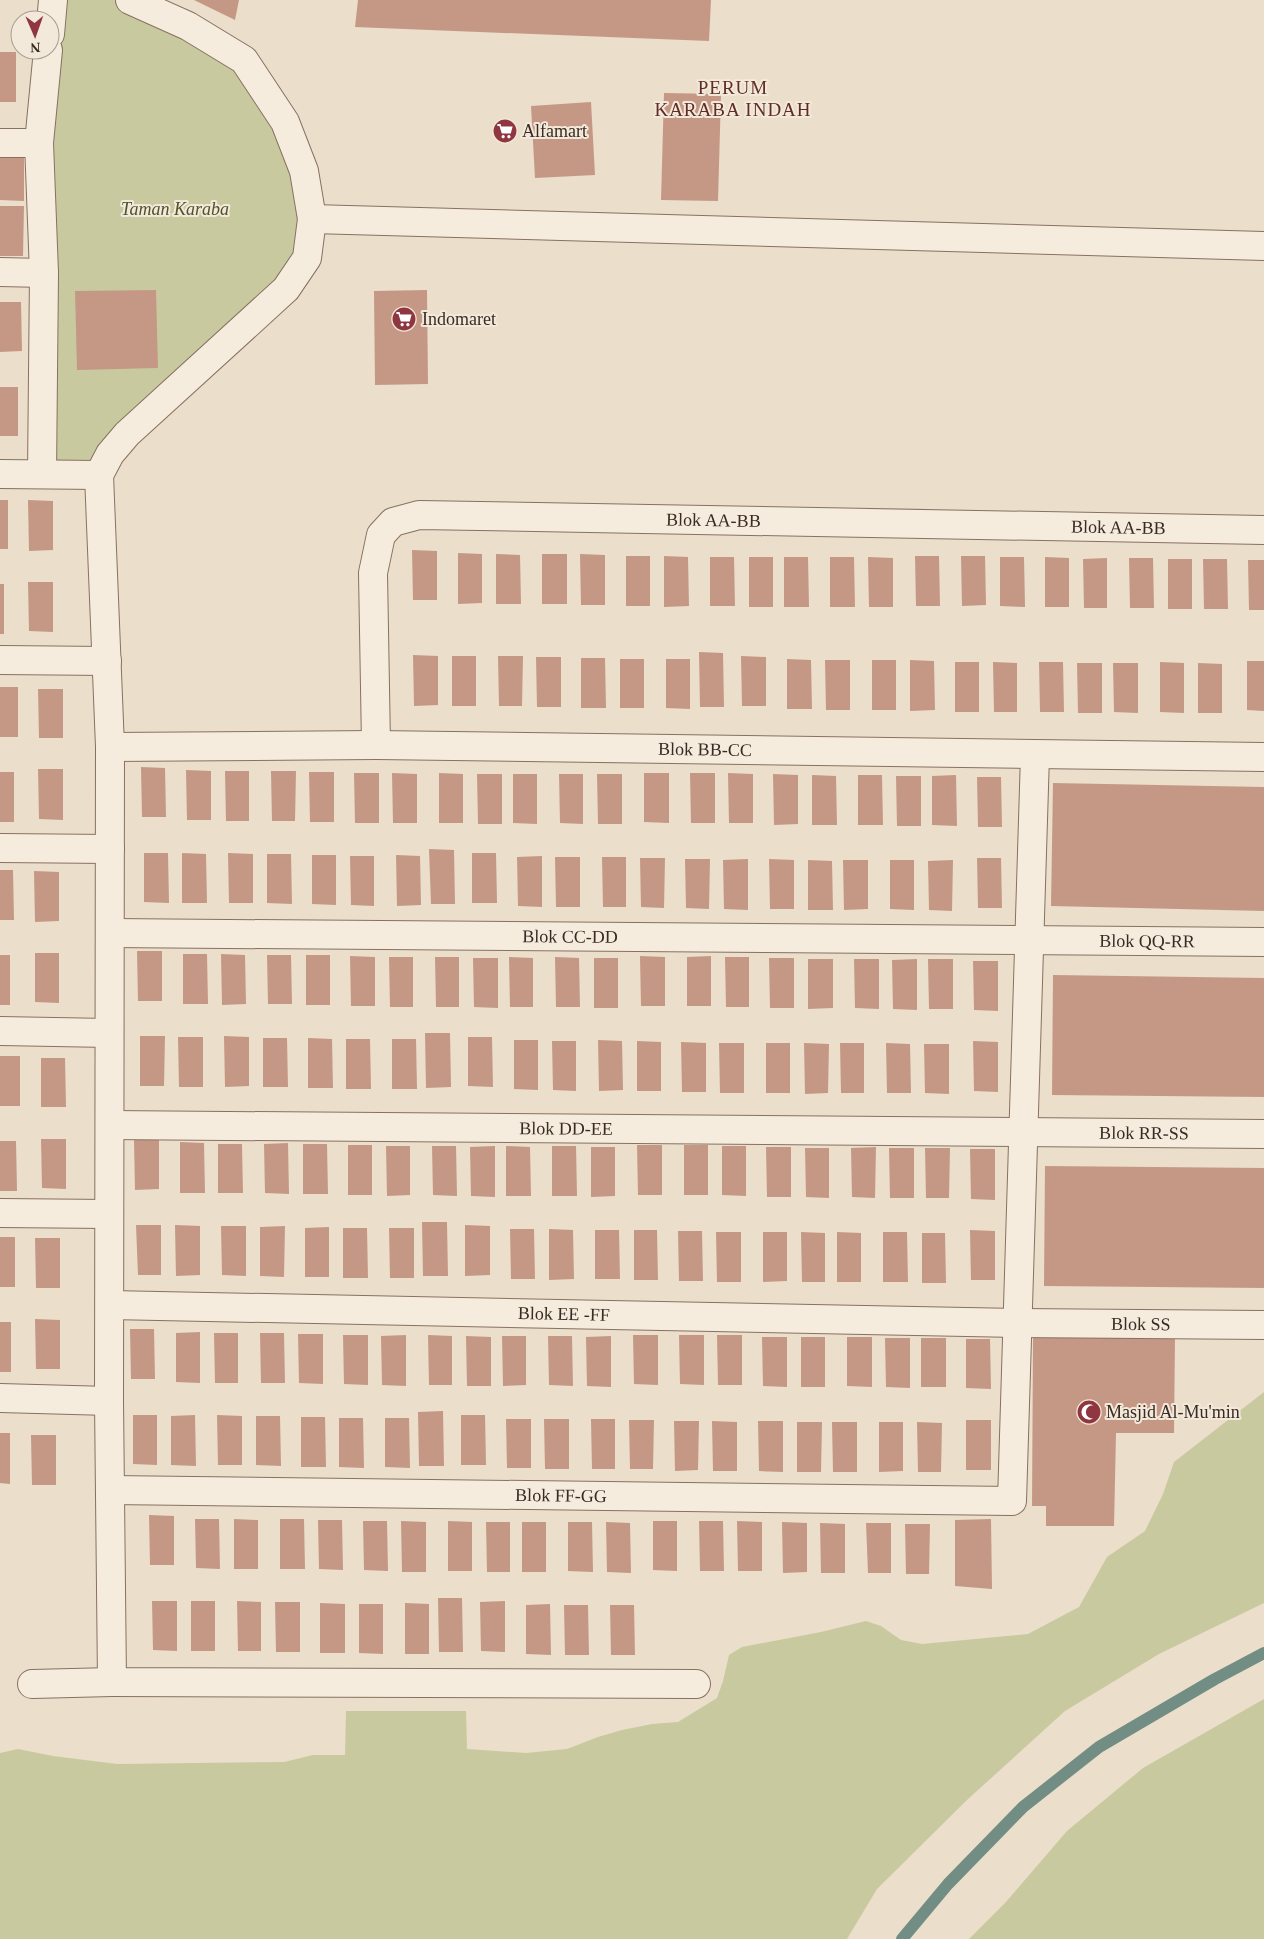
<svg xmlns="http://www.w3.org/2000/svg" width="1264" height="1939" font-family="'Times New Roman',serif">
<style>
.green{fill:#c9c9a0}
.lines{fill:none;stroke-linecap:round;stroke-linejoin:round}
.stream{stroke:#728e84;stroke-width:12}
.building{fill:#c59885}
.minor-casing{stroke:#877161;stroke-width:30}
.minor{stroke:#f6ecde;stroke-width:28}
.labels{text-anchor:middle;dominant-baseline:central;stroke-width:4;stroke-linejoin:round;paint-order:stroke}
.poi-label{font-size:18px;fill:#392b23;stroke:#f3e9da;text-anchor:start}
.park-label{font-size:18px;font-style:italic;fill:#4e532b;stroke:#f3e9da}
.street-label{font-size:18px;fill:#392b23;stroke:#f3e9da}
.neighbourhood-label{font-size:19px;letter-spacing:1px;fill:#612c26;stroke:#f3e9da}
</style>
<rect width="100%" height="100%" fill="#ebdecb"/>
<g class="green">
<polygon points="53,0 130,0 244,60 285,122 307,258 99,475 42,474"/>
<polygon points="1264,1392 1264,1603 1159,1654 1065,1711 967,1800 877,1889 847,1939 0,1939 0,1753 18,1749 53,1756 117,1764 284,1762 313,1755 345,1755 346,1711 466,1711 467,1749 526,1753 567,1749 598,1737 622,1730 652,1724 678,1722 717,1698 723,1681 729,1655 742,1647 821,1632 866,1621 881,1626 901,1640 922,1644 1028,1634 1079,1607 1107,1557 1145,1531 1163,1494 1174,1462"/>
<polygon points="1264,1699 1264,1939 969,1939 1005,1903 1067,1831 1143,1768"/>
</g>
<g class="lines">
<polyline class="stream" points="902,1939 948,1884 1023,1807 1099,1747 1215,1679 1264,1653"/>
</g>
<g class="building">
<polygon points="194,0 239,0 235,20"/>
<polygon points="358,0 711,0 709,41 355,27"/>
<rect x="0" y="52" width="16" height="50"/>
<polygon points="664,93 721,94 718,201 661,200"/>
<polygon points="591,102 595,175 535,178 531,106"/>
<polygon points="0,151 24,151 24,201 0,200"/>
<polygon points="0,206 24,206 23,256 0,256"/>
<polygon points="156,290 158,368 77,370 75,291"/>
<polygon points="427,290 428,384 375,385 374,291"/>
<polygon points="0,302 21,302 22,351 0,352"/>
<rect x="0" y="387" width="18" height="49"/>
<rect x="0" y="500" width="8" height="49"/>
<polygon points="28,500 53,501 53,550 29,551"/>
<polygon points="412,550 437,551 437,600 413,600"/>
<polygon points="458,553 482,554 482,603 458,604"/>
<polygon points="496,554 520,555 521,604 496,604"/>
<rect x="542" y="554" width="25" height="50"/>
<polygon points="580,554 605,555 605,605 581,605"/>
<rect x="626" y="556" width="24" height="50"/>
<polygon points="664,556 688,557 689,606 664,607"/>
<polygon points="915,556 939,556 940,606 916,606"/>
<polygon points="961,556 985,556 986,605 962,606"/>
<polygon points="710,557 734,557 735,606 710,606"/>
<rect x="749" y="557" width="24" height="50"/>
<polygon points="784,557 808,557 809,607 784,607"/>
<polygon points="830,557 854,557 855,607 830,607"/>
<polygon points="868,557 893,558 893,607 869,607"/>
<polygon points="1000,557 1024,557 1025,607 1000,606"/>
<polygon points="1045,557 1069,558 1069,607 1045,607"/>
<polygon points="1107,558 1107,608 1084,608 1083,559"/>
<polygon points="1129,558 1153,558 1154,608 1130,608"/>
<rect x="1168" y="559" width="24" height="50"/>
<polygon points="1203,559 1227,559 1228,609 1204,609"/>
<polygon points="1248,560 1264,560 1264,610 1249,610"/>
<polygon points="28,582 53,582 53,632 29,631"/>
<rect x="0" y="584" width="4" height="50"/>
<polygon points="699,652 723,653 724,707 700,707"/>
<polygon points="413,655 438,656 438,705 414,706"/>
<rect x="452" y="656" width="24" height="50"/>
<polygon points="498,656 523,656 522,706 499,706"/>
<polygon points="741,656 766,657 766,706 742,706"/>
<polygon points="536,657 561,657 561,707 537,707"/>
<polygon points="581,658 605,658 606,708 581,708"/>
<rect x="620" y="659" width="24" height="49"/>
<polygon points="666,659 690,659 690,709 666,708"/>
<polygon points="787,659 811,660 812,709 787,709"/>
<polygon points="825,660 850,660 850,710 826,710"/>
<rect x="872" y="660" width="24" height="50"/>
<polygon points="910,660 934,661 935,710 910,711"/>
<polygon points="1247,661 1264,661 1264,711 1247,710"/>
<rect x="955" y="662" width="24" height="50"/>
<polygon points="993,662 1017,663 1017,712 994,712"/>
<polygon points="1039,662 1063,662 1064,712 1040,712"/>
<polygon points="1160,662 1184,663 1184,713 1160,712"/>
<polygon points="1077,663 1102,663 1102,713 1078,713"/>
<polygon points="1113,663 1138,663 1138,713 1114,712"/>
<polygon points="1198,663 1222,664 1222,713 1198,713"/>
<rect x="0" y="687" width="18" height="50"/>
<polygon points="38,689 63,689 63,738 39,738"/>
<polygon points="141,767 165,768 166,817 142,817"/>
<polygon points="38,769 63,769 63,820 39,819"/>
<polygon points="186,770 211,771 211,820 187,820"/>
<polygon points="225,771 249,771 249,821 226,821"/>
<polygon points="271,771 296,771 295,821 272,821"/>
<rect x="0" y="772" width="14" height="50"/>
<polygon points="309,772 334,772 334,822 310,822"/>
<polygon points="354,773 379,773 379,823 355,823"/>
<polygon points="392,773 417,774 417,823 393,823"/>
<polygon points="439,773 463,774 463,823 439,823"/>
<polygon points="644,773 669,773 669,823 644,822"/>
<polygon points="690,773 715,773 715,823 691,823"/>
<polygon points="728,773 753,774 753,823 729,823"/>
<polygon points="477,774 502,774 502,824 478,824"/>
<polygon points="513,774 537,774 537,824 513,823"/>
<polygon points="559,774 583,774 583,824 560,823"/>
<polygon points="597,774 622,774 622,824 598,824"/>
<polygon points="773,774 798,775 798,824 774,825"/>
<polygon points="812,775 836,776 837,825 812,825"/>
<polygon points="858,775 882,775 883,825 858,825"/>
<polygon points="956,775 957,826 932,825 932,776"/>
<polygon points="896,776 921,776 921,826 897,826"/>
<polygon points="977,777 1001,777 1002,827 978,827"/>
<polygon points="1053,783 1264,787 1264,911 1051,906"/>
<polygon points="429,849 454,850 455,904 431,904"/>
<polygon points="144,853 168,853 169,903 144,902"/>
<polygon points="182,853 206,854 207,903 182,903"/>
<polygon points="228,853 253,854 253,903 229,903"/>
<polygon points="472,853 496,853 497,903 472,903"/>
<polygon points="267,854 291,854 292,904 267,903"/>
<polygon points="312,855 336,855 336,905 312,904"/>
<polygon points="396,855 420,856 421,905 397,906"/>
<polygon points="350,856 374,856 374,906 351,905"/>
<polygon points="542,856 542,907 518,906 517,857"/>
<polygon points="555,857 580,857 580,907 556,907"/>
<polygon points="602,857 626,857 626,907 603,907"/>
<polygon points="640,858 665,858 664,908 641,907"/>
<polygon points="977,858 1001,858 1002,908 978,908"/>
<polygon points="685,859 710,859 709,909 686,908"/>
<polygon points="748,859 748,910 724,909 723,860"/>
<polygon points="769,859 794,860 794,909 770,909"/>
<polygon points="808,860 832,861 833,910 808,910"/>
<polygon points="843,860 868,860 868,909 844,910"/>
<polygon points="890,860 914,860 914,910 890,909"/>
<polygon points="953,860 952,911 929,910 928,861"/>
<polygon points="0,870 13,870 14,920 0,920"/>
<polygon points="34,871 59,872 59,921 35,922"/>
<polygon points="137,951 162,951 162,1001 138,1001"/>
<polygon points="35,953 59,953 59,1003 35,1002"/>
<polygon points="183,954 207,954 208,1004 183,1004"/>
<polygon points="221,954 245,955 246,1004 222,1005"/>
<rect x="0" y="955" width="10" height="50"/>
<polygon points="267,955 291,955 292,1004 268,1004"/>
<rect x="306" y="955" width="24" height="50"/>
<polygon points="350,956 375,957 375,1006 351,1006"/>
<polygon points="640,956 665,957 665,1006 641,1006"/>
<polygon points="711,956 711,1006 687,1006 687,957"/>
<polygon points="389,957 413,957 413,1007 390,1007"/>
<polygon points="435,957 459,957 459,1007 436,1007"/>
<polygon points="509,957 533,958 533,1007 510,1007"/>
<polygon points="555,957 579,958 580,1007 556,1007"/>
<polygon points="725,957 749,957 749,1007 726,1007"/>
<polygon points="473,958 498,958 498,1008 474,1007"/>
<rect x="594" y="958" width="24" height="50"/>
<polygon points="769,958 794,958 794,1008 770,1008"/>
<polygon points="808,959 833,959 833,1008 808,1009"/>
<polygon points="854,959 879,959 879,1009 855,1008"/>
<polygon points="917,959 917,1010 893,1009 892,960"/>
<polygon points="928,959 953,959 953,1009 929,1009"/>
<polygon points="973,961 998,961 998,1011 974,1010"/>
<polygon points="1053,975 1264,978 1264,1097 1052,1095"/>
<polygon points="425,1033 450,1033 451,1087 426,1088"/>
<polygon points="140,1036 165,1036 164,1086 140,1086"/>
<polygon points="224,1036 249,1037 249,1086 225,1087"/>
<polygon points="178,1037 203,1037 203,1087 179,1087"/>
<polygon points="468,1037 492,1037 493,1087 468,1086"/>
<polygon points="263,1038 287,1038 288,1087 263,1087"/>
<polygon points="308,1038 332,1039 333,1088 308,1088"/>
<polygon points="346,1039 370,1039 371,1089 346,1089"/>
<polygon points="392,1039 416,1039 417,1089 392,1089"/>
<polygon points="514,1040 538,1040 538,1090 514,1089"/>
<polygon points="598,1040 622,1041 623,1090 599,1091"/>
<polygon points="552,1041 576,1041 576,1091 553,1090"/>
<polygon points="637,1041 661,1042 661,1091 637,1091"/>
<polygon points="973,1041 998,1042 998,1092 974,1091"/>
<polygon points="681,1042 706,1043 706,1092 682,1092"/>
<polygon points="719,1043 744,1043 744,1093 720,1093"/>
<rect x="766" y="1043" width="24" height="50"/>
<polygon points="804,1043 829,1044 828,1093 805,1094"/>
<polygon points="840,1043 864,1043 864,1093 841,1093"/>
<polygon points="886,1043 910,1044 911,1093 887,1093"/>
<polygon points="924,1044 949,1044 949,1094 925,1093"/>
<rect x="0" y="1056" width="20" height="50"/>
<polygon points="41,1058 65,1058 66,1107 41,1107"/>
<polygon points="41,1139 66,1139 66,1189 42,1188"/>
<polygon points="134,1140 159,1140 159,1189 135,1190"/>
<polygon points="0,1141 16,1141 17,1191 0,1191"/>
<polygon points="180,1142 204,1143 205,1193 180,1193"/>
<polygon points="288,1143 289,1194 265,1193 264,1144"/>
<polygon points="218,1144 242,1144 243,1193 218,1193"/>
<polygon points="303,1144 327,1144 328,1194 303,1194"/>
<rect x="348" y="1145" width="24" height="50"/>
<polygon points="637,1145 662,1145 662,1195 638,1195"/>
<rect x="684" y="1145" width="24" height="50"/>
<polygon points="386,1146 410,1146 410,1195 387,1196"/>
<polygon points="432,1146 456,1146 457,1196 433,1195"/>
<polygon points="495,1146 495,1197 471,1196 470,1147"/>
<polygon points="506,1146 530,1147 531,1196 506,1196"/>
<polygon points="552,1146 576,1146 577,1196 552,1196"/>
<polygon points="722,1146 746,1146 746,1196 722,1195"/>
<polygon points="591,1147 615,1147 615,1196 591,1197"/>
<polygon points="766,1147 791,1147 791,1197 767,1197"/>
<polygon points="876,1147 875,1198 852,1197 851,1148"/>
<polygon points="805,1148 829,1148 829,1198 806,1197"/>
<polygon points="889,1148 914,1148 914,1198 890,1198"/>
<polygon points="925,1148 950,1148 949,1198 926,1198"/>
<polygon points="970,1149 995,1149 995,1200 971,1199"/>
<polygon points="1045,1166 1264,1168 1264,1288 1044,1286"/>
<polygon points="422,1222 447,1222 448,1276 423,1276"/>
<polygon points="136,1225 161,1225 161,1275 138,1275"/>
<polygon points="175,1225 200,1226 200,1275 176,1276"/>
<polygon points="465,1225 490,1226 490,1275 465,1276"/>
<polygon points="221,1226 246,1226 246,1276 222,1275"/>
<polygon points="285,1226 284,1277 260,1276 260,1227"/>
<polygon points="329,1227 329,1277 305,1277 305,1228"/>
<polygon points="343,1228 367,1228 368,1278 343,1278"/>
<polygon points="389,1228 414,1228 414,1278 390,1278"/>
<polygon points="510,1229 534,1229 535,1279 511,1279"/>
<polygon points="549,1229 573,1230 574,1279 549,1280"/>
<polygon points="595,1230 619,1230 620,1279 595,1279"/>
<polygon points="634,1230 657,1230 658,1280 634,1280"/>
<polygon points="970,1230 995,1231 995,1280 971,1280"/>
<polygon points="678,1231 702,1231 703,1281 679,1281"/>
<polygon points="716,1232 741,1232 741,1282 717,1282"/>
<polygon points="763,1232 787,1232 787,1281 763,1282"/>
<polygon points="801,1232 825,1233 825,1282 802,1282"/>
<polygon points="837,1232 861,1233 861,1282 837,1282"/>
<polygon points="883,1232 907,1232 908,1282 883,1282"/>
<polygon points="922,1233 945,1233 946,1283 922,1283"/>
<rect x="0" y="1237" width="15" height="50"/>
<polygon points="35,1238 60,1238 60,1288 36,1288"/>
<polygon points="35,1319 60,1320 60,1369 36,1369"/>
<rect x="0" y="1322" width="11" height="50"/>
<polygon points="130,1329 154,1329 155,1379 131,1379"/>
<polygon points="200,1332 200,1383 176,1382 176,1333"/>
<polygon points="214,1333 238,1333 238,1383 215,1383"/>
<polygon points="260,1333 284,1333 285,1383 261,1383"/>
<polygon points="298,1334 323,1334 323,1384 299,1383"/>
<polygon points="343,1335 368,1335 368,1385 344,1384"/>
<polygon points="406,1335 406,1386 382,1385 381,1336"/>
<polygon points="428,1335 452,1336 452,1385 429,1385"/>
<polygon points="633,1335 658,1335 658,1385 634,1384"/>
<polygon points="679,1335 704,1335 704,1385 680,1384"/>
<polygon points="717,1335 742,1335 742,1385 718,1385"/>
<polygon points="466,1336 491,1337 491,1386 467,1386"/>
<polygon points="502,1336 526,1336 526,1385 503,1386"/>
<polygon points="548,1336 572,1336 573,1386 549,1385"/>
<polygon points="611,1336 611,1387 587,1386 586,1337"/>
<polygon points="762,1337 787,1337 787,1387 763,1386"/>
<rect x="801" y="1337" width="24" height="50"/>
<polygon points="847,1337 872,1337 872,1387 847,1386"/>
<polygon points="1033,1337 1175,1338 1174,1433 1116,1433 1114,1526 1046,1526 1046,1506 1032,1506"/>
<polygon points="885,1338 910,1338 910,1388 886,1387"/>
<rect x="921" y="1338" width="25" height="49"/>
<polygon points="966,1339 990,1339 991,1389 966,1388"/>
<polygon points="443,1411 444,1466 419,1466 418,1412"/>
<polygon points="133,1415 157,1415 157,1465 133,1464"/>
<polygon points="195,1415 196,1466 171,1465 171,1416"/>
<polygon points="217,1415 242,1416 242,1465 218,1465"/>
<polygon points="461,1415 485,1415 486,1465 461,1465"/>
<polygon points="256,1416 280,1416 281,1466 256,1465"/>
<polygon points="301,1417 325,1417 326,1467 301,1467"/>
<polygon points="339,1418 363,1418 364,1468 339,1467"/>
<polygon points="385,1418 409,1418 410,1468 385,1467"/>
<polygon points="506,1419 531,1419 531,1468 507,1468"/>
<polygon points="544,1419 569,1419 569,1469 545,1469"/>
<polygon points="591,1419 615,1419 615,1469 592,1469"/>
<polygon points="629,1420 654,1420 653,1469 630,1469"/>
<rect x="966" y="1420" width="25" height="50"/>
<polygon points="674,1421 699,1421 698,1470 675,1471"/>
<polygon points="712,1421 737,1422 737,1471 713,1471"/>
<polygon points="758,1421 783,1421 783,1472 759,1471"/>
<polygon points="797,1422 822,1422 821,1472 797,1472"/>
<polygon points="832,1422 857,1422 857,1472 833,1472"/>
<polygon points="879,1422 903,1422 903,1471 879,1472"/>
<polygon points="917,1422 942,1423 941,1472 918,1472"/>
<polygon points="0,1433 10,1433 10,1484 0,1483"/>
<polygon points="31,1435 56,1435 56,1485 32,1485"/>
<polygon points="149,1515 174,1516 174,1565 150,1565"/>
<polygon points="195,1519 219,1519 220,1569 196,1568"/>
<polygon points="234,1519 258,1520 258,1569 234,1569"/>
<polygon points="280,1519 304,1519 305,1569 280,1569"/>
<polygon points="991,1519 992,1589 955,1586 955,1520"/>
<polygon points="318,1520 342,1520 343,1570 319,1569"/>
<polygon points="363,1521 387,1521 388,1571 364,1570"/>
<polygon points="401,1521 426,1522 426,1572 402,1572"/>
<polygon points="448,1521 472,1522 472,1571 448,1571"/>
<polygon points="653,1521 677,1521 677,1571 653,1570"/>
<polygon points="699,1521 723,1521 724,1571 700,1571"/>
<polygon points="737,1521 762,1522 762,1571 738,1571"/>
<polygon points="486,1522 510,1522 510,1572 487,1572"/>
<rect x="522" y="1522" width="24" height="50"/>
<polygon points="568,1522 592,1522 593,1572 568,1571"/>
<polygon points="606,1522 630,1523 631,1573 607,1572"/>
<polygon points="782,1522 807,1523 807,1572 783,1573"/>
<polygon points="820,1523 845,1524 845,1573 821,1573"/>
<polygon points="866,1523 891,1523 891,1573 868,1573"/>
<polygon points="905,1524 930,1524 929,1574 906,1574"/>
<polygon points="438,1598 462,1598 463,1652 439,1652"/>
<polygon points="152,1601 177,1601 177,1651 153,1650"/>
<rect x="191" y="1601" width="24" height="50"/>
<polygon points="237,1601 261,1602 261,1651 238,1651"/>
<polygon points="505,1601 505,1652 481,1651 480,1602"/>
<polygon points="275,1602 300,1602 300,1652 276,1652"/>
<polygon points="320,1603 345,1604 345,1653 320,1653"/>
<polygon points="405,1603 429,1604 429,1654 405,1654"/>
<polygon points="359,1604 383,1604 383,1654 359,1653"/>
<polygon points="550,1604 551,1655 526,1654 526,1605"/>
<polygon points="564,1605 588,1605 589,1655 565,1655"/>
<polygon points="610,1605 634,1605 635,1655 611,1655"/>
</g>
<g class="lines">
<defs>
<g id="minor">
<polyline points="130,0 188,26 244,60 285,122 304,171 312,219 307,258 286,289 127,434 110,454 99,475 110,747 109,1401 112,1682 696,1684"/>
<polyline points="50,34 53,0"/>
<polyline points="0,143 39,143"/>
<polyline points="312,219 1264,246"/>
<polyline points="0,272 44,273"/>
<polyline points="0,474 99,475"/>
<polyline points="42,474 44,273 39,143 48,50"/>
<polyline points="0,660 107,661"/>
<path id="s1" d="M376,745L373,573L381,535L393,522L419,515L1264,530"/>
<path id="s2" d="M110,747L376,745L1264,757"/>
<polyline points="0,848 110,849"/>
<path id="s3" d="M111,933L1264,942"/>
<polyline points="0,1031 109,1033"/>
<path id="s4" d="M110,1125L1264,1134"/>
<polyline points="0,1213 109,1214"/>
<path id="s5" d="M110,1305L1018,1323L1264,1325"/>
<polyline points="0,1398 109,1401"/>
<path id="s6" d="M110,1490L1012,1501L1035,755"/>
<polyline points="32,1684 112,1682"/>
</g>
</defs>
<use href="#minor" class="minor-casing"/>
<use href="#minor" class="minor"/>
</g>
<defs>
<symbol id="supermarket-disc" viewBox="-11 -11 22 22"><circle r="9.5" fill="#903641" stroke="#f3e9da"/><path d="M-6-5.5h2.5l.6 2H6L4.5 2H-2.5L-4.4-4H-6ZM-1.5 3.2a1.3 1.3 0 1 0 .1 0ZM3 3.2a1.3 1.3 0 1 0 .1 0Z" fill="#fff"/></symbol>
<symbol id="mosque-disc" viewBox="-11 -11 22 22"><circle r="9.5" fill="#903641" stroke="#f3e9da"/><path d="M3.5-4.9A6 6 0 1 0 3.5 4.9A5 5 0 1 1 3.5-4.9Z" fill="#fff"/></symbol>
</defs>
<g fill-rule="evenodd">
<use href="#supermarket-disc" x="491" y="117" width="28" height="28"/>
<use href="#supermarket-disc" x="390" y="305" width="28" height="28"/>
<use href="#mosque-disc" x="1075" y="1398" width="28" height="28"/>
</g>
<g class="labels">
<g class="poi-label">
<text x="522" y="131">Alfamart</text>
<text x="422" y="319">Indomaret</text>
<text x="1106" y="1412">Masjid Al-Mu'min</text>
</g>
<g class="park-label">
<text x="175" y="209">Taman Karaba</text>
</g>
<g class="street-label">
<text stroke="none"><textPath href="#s1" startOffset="550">Blok AA-BB</textPath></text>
<text stroke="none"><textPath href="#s1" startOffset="955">Blok AA-BB</textPath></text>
<text stroke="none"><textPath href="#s2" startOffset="595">Blok BB-CC</textPath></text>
<text stroke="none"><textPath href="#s3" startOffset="459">Blok CC-DD</textPath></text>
<text stroke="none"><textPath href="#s3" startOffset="1036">Blok QQ-RR</textPath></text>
<text stroke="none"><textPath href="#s4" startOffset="456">Blok DD-EE</textPath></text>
<text stroke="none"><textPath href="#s4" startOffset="1034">Blok RR-SS</textPath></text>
<text stroke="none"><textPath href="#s5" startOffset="454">Blok EE -FF</textPath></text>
<text stroke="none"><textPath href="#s5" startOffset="1031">Blok SS</textPath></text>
<text stroke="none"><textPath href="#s6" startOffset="451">Blok FF-GG</textPath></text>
</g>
<g class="neighbourhood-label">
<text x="733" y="87">PERUM<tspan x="733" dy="22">KARABA INDAH</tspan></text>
</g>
</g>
<g transform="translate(35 35) rotate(178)"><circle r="24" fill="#f3e9da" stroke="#a99d91"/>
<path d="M0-4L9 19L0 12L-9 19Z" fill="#903641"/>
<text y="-8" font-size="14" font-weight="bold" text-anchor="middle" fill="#392b23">N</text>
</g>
</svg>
